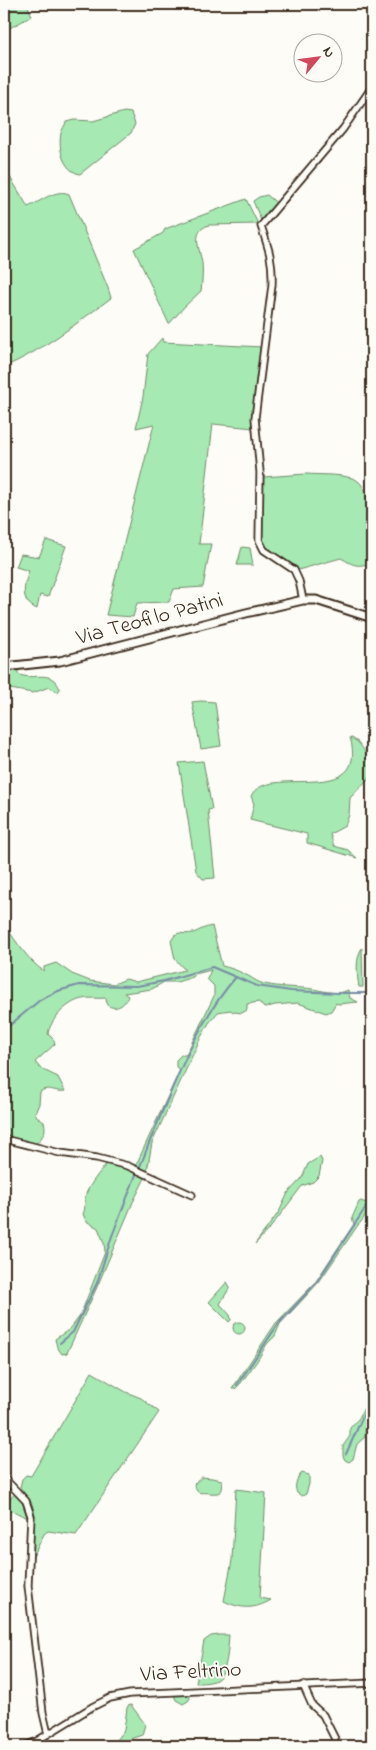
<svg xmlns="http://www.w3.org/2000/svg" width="376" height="1750" font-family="'Indie Flower',sans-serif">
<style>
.green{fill:#a6e9b3;stroke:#708a68}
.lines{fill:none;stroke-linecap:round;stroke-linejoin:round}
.stream{stroke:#798da4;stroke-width:2}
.minor-casing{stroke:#3b2a1e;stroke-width:9}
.tertiary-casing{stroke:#3b2a1e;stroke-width:11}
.minor{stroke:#fdfcf7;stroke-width:5.5}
.tertiary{stroke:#fdfcf7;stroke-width:7}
.labels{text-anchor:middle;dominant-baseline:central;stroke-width:4;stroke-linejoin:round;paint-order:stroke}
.street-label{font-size:22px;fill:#3b2a1e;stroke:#fdfcf7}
</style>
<rect width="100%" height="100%" fill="#fdfcf7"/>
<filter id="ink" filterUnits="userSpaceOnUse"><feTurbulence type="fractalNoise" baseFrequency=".02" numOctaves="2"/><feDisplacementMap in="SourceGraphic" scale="10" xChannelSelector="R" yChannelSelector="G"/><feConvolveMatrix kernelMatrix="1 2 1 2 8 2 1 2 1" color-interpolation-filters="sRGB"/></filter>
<g filter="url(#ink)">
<g class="green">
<polygon points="4,4 27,4 32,16 4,31"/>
<path d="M124,112L131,113L135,124L131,133L80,174C63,171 58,148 61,133C62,129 65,126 66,122L74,120L93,121Z"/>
<path d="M4,167L28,207C40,202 56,188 69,194L108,288L111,298C77,323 42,351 4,367Z"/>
<polygon points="267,195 279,205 262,223 253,201 259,197"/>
<path d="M246,199L258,224L209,225C190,231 200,249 202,263C203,272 202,282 201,291L184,307L169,324L134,249L163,233L165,229Z"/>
<polygon points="162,338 163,342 263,347 254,428 213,424 199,544 211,544 203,587 174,589 169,602 137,603 133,617 106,615 154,424 136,428 143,397 148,354"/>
<path d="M306,474C320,475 338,474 352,478C376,484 372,543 372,563C356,567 355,566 341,558L298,570L271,555L261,542L263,477Z"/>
<path d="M46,540L66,546L48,597L40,595L37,609C19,601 24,586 29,571L16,567L21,554L39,557Z"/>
<polygon points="242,547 250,548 253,565 237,565"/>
<path d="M18,669V674C33,682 51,667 60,689L58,692L49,687L33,693L4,688V671Z"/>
<polygon points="201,701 215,702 221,746 201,749 192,702"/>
<path d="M350,737L358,742L364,750L371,766L370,777L350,798L349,815L345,826L330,834L334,846L348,850L357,858L307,843V834L250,820L254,804L251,796C267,762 370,810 350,737Z"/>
<polygon points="203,761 212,809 208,810 215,878 203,879 196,871 179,763"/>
<path d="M4,919L7,924L6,927C15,940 31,964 44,971V967L56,963L72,974L90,981L114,984L126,979L136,982L185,970L175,959L171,941L175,935L179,933C197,936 196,929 212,926L222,966C230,968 237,970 244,974C250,976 255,981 261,983C275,987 288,987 303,988C317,988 336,997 348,990L350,998L358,1002L338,1004L336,1003L331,1011L326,1013L298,1003L275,1005L264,1008L259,1002L247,1004V1010L242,1013L234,1012L230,1010L218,1012L209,1023L201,1037L152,1143L147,1171L136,1165L180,1070L176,1067V1060L181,1055H186L214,996V986L207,979L211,970L195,974L193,977L177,982H164L152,989L124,993L128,996C125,1005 116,1011 107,1005L106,998C98,999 89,997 82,999C67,1002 50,1020 48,1034L54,1040L55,1044L35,1062L41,1069L58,1077L65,1091C56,1093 48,1085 40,1092L39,1104L35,1113L38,1118L44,1122C47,1132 43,1136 36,1144L13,1138L10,1145L4,1146Z"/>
<path d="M362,948L363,987H359C357,976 355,958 362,948Z"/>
<polygon points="320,1157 322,1161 319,1176 313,1182 302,1186 271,1227 255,1244 279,1212 288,1193 302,1178 308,1164"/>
<path d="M107,1163L129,1169L145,1178L133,1202L97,1287L67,1353L62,1354L57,1347L55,1339L70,1329L80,1316L105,1252L104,1243L98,1228L86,1221L83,1214C86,1208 84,1204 85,1198C86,1188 101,1171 107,1163Z"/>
<path d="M361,1201L369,1204C369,1210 363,1221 358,1225L319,1282L280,1324L275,1336L267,1344L257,1361L241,1383L235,1389H232L276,1323L314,1284L354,1224L352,1218L359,1202Z"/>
<polygon points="227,1282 230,1287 220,1304 230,1315 231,1320 229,1322 209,1302"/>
<circle cx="239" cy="1328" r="6"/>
<polygon points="92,1372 126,1392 141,1398 159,1412 76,1535 48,1531 44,1534 30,1563 35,1515 32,1504 20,1487 22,1479 26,1475 31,1476"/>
<polygon points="372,1392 372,1401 366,1418 365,1437 357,1444 353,1459 349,1462 345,1460 343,1456 343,1446 350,1436 350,1428 359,1418"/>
<path d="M302,1473L309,1475V1484L306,1494L302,1496L297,1493C294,1487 296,1478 302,1473Z"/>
<path d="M202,1477L212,1478L222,1480C224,1493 220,1494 209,1493C205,1492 200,1494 197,1491C196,1490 194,1486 194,1484Z"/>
<path d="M236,1489L266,1493L260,1598L271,1600C254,1610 240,1609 224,1601L232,1560Z"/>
<polygon points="17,1492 27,1505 30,1519 15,1512 4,1510 5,1503"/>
<path d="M219,1635H229C228,1646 228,1674 216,1680C210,1683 202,1683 196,1683L204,1641L211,1636Z"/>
<polygon points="189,1693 190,1698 188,1701 183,1704 176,1700 174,1695"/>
<polygon points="131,1705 145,1724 142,1735 130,1739 122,1746 111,1746 124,1730 127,1708 128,1706"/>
</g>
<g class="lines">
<g class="stream">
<polyline points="342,993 372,993"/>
<polyline points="4,1030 40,1000 58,991 79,985 137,986 164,981 212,967 257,986 291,991 339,993"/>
<path d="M140,1166C145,1156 148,1144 153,1134C175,1082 198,1020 236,977"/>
<polyline points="60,1343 73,1332 97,1283 112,1236 137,1172"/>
<polyline points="237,1385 279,1323 317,1282 366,1207 372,1199"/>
<polyline points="346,1454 372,1396"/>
</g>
<defs>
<g id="minor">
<path d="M303,600L299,581L294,570L264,550L259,540L260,472L255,418L272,285C273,261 269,249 261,226L343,129L372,87"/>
<polyline points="4,1139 60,1153 97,1158 128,1166 192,1195"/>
<polyline points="4,1478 26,1501 31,1516 28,1586 43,1713 48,1734"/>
<polyline points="303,1685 312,1705 323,1715 335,1739 333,1746"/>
<polyline points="25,1746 35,1742 92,1707 110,1698 130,1694 372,1683"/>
</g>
<polyline id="tertiary" points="4,667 60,661 246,613 303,600 316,600 372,618"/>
</defs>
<use href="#minor" class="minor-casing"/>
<use href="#tertiary" class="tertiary-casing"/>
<use href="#minor" class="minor"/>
<use href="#tertiary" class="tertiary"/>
</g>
</g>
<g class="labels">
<g class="street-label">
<text transform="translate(150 620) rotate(-15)">Via Teofilo Patini</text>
<text transform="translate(191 1673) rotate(-3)">Via Feltrino</text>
</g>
</g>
<rect width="376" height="1750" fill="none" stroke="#fdfcf7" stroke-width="20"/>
<rect x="10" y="10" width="356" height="1730" fill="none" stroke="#3b2a1e" stroke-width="2" filter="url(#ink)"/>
<g transform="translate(318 58) rotate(61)"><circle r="24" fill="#fdfcf7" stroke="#afa8a0"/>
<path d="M0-4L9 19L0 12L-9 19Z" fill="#d1495b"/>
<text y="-8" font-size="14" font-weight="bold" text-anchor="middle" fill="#3b2a1e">N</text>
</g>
</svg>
